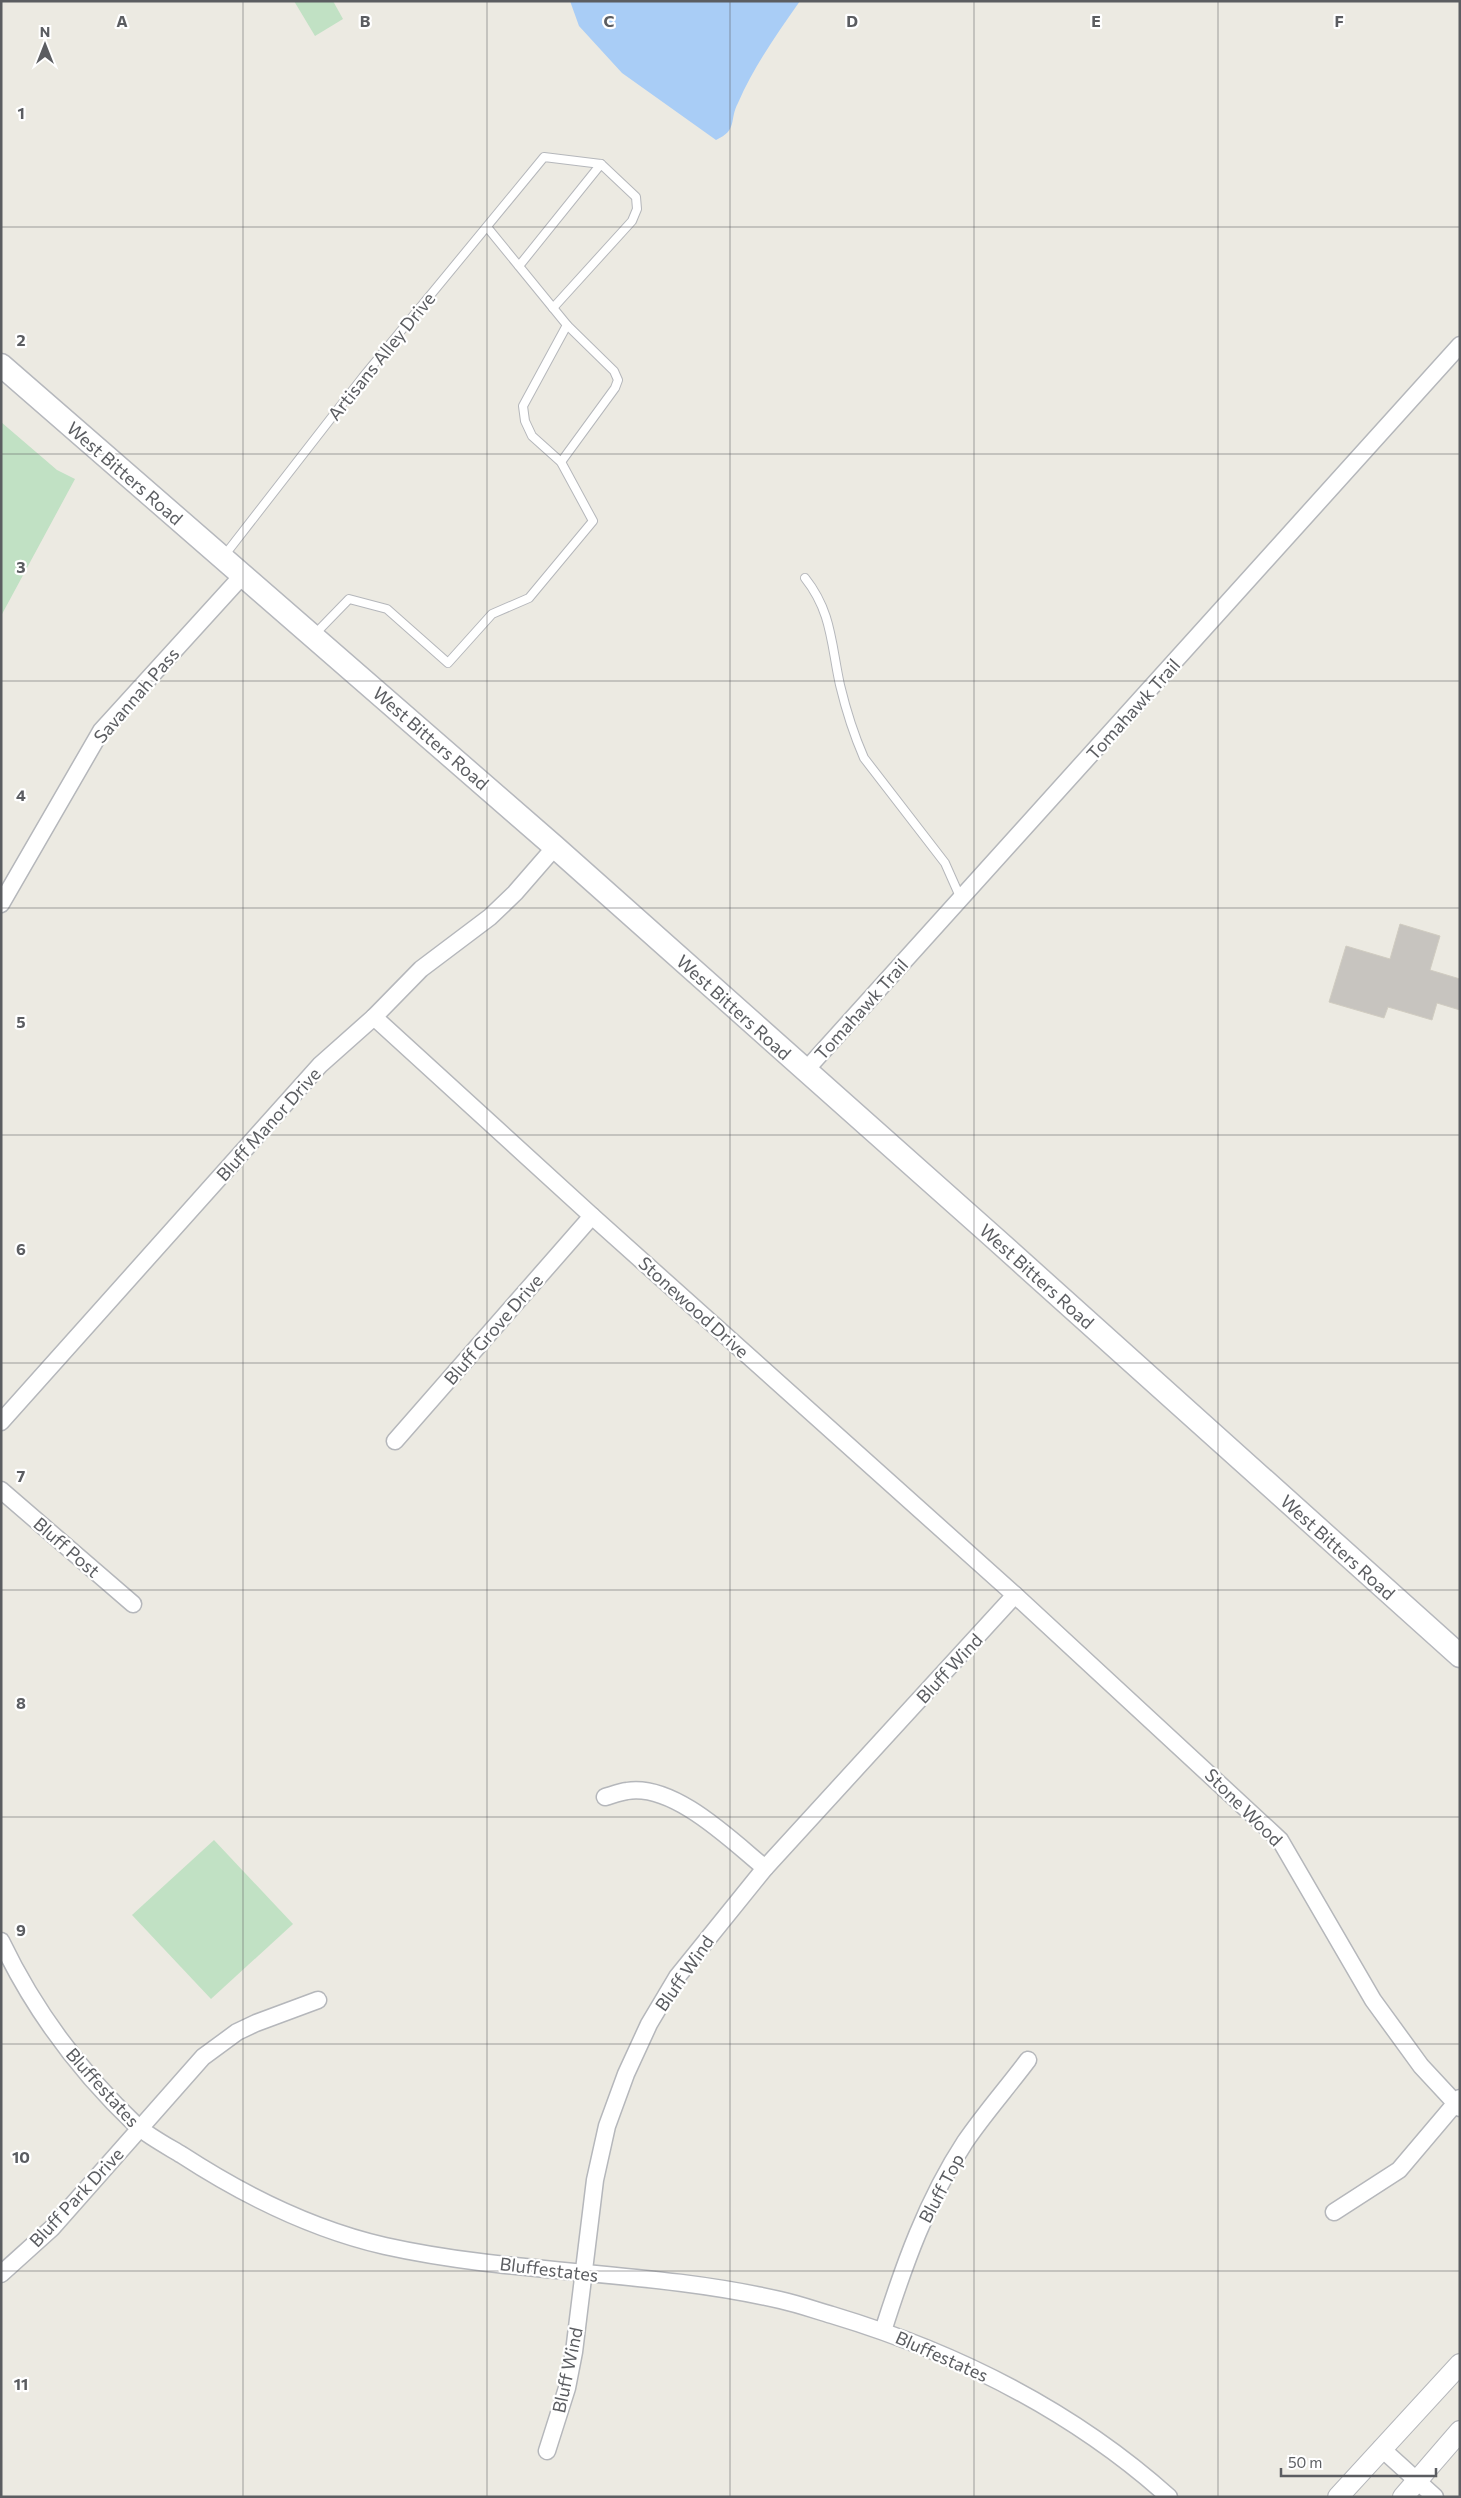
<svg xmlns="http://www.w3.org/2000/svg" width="1461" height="2498" font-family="Commissioner,sans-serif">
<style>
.green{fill:#c1e1c4}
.water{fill:#a9cdf6}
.building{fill:#c7c4bf;stroke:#d0ccc1}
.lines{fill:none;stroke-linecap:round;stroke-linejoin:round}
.service-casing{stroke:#b5b7bb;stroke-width:10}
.minor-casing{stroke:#b5b7bb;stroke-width:19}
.tertiary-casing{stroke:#b5b7bb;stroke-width:22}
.secondary-casing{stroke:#b6b8bd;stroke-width:25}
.service{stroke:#fff;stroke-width:8}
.minor{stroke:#fff;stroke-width:16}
.tertiary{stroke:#fff;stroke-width:20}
.secondary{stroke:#fff;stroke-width:22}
.grid{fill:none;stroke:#5b5d61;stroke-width:1;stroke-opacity:0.55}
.labels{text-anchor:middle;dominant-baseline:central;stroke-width:4.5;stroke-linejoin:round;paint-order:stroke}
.street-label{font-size:18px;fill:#5b5d61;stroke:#fff}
.grid-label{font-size:16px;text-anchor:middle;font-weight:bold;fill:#5b5d61;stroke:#fff;stroke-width:4.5;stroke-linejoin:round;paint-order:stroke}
</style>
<rect width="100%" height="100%" fill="#eceae2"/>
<g class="green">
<polygon points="294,1 333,1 343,19 315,36"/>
<polygon points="1,422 57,470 75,479 1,616"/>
<polygon points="214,1840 293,1924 211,1999 132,1915"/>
</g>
<path class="water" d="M570,1H800C777,34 754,66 738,103C729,120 738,130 716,140L622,73L579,26Z"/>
<polygon class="building" points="1400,924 1440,936 1430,970 1460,979 1460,1010 1437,1003 1432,1020 1388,1007 1384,1018 1329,1002 1346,946 1390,959"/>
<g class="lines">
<defs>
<g id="service">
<polyline points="487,227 567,325 614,371 618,380 615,388 561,462"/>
<polyline points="519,266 601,164 636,197 637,209 632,221 553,308"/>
<polyline points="224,556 363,377 544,157 601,164"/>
<path d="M805,578C832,612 831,644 840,685C846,710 854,735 864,758L945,863L961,899"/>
<polyline points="314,635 349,599 387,609 448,663 492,614 529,598 593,521 561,462 532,436 525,421 523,406 567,325"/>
</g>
<g id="minor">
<polyline points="1,904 101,731 242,576"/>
<polyline points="374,1017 592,1216 1015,1595 1280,1840 1373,2000 1421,2066 1460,2108"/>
<polyline points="805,1071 1460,345"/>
<polyline points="1,1422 320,1065 374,1017 421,969 490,917 515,893 555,847"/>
<polyline points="395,1441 592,1216"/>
<polyline points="1,1490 133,1604"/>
<path d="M605,1797C612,1795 620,1792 627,1791C674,1783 732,1841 765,1868"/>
<path d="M1,1941C34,2010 81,2073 137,2126C150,2137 167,2146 182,2155C245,2196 311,2229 385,2246C515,2275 650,2270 780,2300C798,2304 815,2310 832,2315C955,2352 1073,2411 1169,2497"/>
<polyline points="1334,2212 1399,2170 1460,2098"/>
<polyline points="1,2274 52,2228 203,2057 237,2032 256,2023 318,2000"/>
<path d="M883,2331C904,2265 927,2200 965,2142C984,2114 1007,2088 1028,2060"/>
<polyline points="1381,2448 1435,2497"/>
<polyline points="547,2451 567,2388 574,2352 595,2180 607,2126 626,2074 649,2024 677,1977 765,1868 1015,1595"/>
</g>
<g id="tertiary">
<polyline points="1338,2497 1460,2364"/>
<polyline points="1403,2497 1460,2431"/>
</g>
<polyline id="secondary" points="1,365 555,847 990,1234 1460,1656"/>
</defs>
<use href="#service" class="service-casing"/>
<use href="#minor" class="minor-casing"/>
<use href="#tertiary" class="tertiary-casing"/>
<use href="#secondary" class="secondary-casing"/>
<use href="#service" class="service"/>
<use href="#minor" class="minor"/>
<use href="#tertiary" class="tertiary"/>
<use href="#secondary" class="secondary"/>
</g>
<path class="grid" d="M243,1V2497M487,1V2497M730,1V2497M974,1V2497M1218,1V2497M1,227H1460M1,454H1460M1,681H1460M1,908H1460M1,1135H1460M1,1363H1460M1,1590H1460M1,1817H1460M1,2044H1460M1,2271H1460"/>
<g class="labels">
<g class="street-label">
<text transform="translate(381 356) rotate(-51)">Artisans Alley Drive</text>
<text transform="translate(125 473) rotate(41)">West Bitters Road</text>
<text transform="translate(136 695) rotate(-49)">Savannah Pass</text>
<text transform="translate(1133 709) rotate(-48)">Tomahawk Trail</text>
<text transform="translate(431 738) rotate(41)">West Bitters Road</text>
<text transform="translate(734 1007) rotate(42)">West Bitters Road</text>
<text transform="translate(861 1009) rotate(-48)">Tomahawk Trail</text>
<text transform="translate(268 1124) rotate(-48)">Bluff Manor Drive</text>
<text transform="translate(1037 1276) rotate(42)">West Bitters Road</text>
<text transform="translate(694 1307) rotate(42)">Stonewood Drive</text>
<text transform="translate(493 1329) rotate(-49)">Bluff Grove Drive</text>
<text transform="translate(67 1547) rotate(41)">Bluff Post</text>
<text transform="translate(1338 1547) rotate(42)">West Bitters Road</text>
<text transform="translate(949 1668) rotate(-47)">Bluff Wind</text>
<text transform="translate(1244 1807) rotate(45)">Stone Wood</text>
<text transform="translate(684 1973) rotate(-55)">Bluff Wind</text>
<text transform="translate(103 2087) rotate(48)">Bluffestates</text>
<text transform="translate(941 2188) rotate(-62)">Bluff Top</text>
<text transform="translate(76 2197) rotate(-47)">Bluff Park Drive</text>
<text transform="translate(549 2269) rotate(7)">Bluffestates</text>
<text transform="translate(942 2356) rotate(24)">Bluffestates</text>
<text transform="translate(567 2370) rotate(-78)">Bluff Wind</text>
</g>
</g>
<g class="grid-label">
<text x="122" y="27">A</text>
<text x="365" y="27">B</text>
<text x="609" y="27">C</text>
<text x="852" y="27">D</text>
<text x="1096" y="27">E</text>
<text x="1339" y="27">F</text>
<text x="21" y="119">1</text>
<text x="21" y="346">2</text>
<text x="21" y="573">3</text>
<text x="21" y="801">4</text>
<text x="21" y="1028">5</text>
<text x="21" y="1255">6</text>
<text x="21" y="1482">7</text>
<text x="21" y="1709">8</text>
<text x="21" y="1936">9</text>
<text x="21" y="2163">10</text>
<text x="21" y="2390">11</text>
</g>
<rect width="1461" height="2498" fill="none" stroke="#5b5d61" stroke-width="5"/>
<g transform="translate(45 45)" stroke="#ffffff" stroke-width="4" paint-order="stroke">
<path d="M0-4L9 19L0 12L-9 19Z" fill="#5b5d61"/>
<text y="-8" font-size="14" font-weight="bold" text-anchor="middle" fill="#5b5d61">N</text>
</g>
<path d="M1281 2468v8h155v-8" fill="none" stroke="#5b5d61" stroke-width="2.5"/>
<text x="1288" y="2468" font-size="15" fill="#5b5d61" stroke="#ffffff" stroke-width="4" paint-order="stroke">50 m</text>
</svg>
